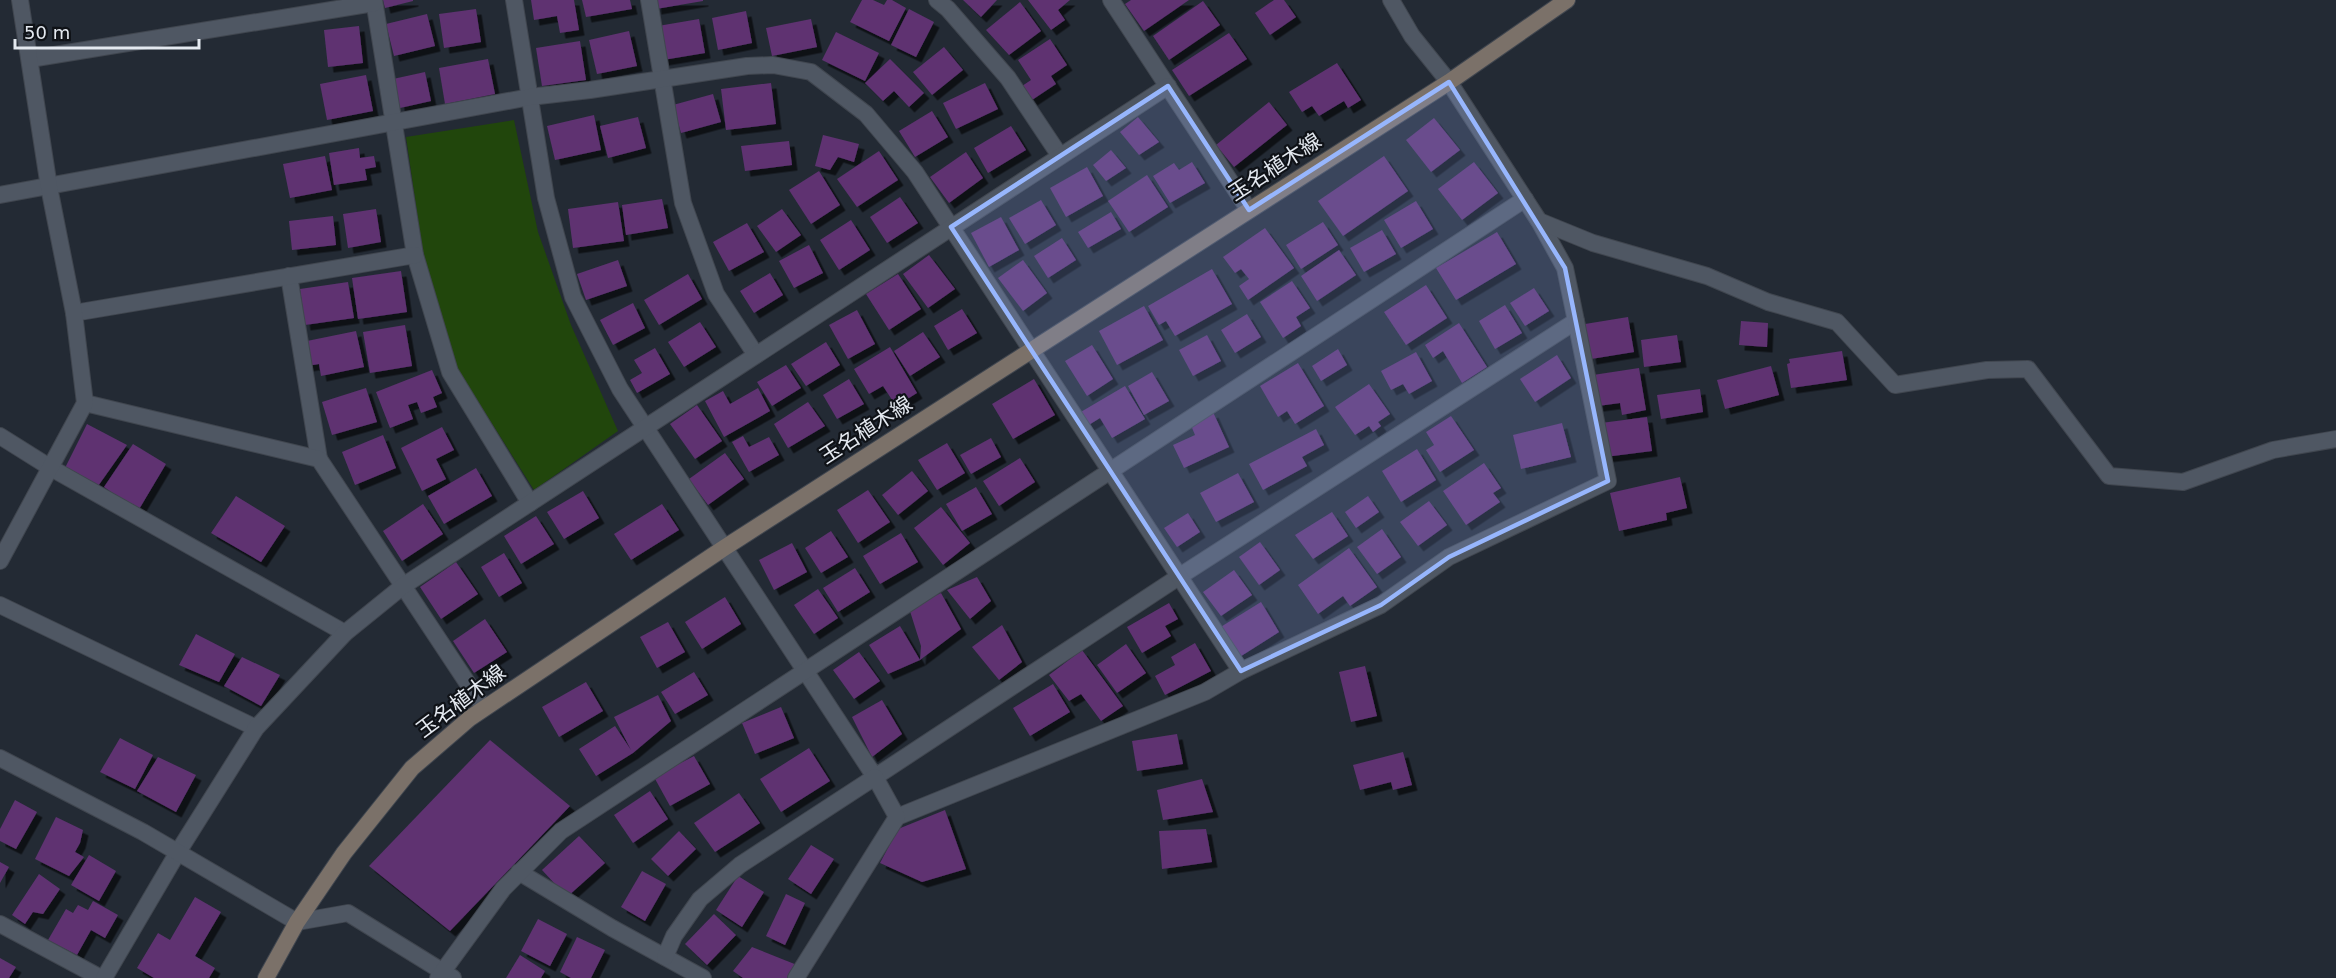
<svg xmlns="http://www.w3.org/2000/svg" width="2336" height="978" font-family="'DejaVu Sans','Noto Sans JP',sans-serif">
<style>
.green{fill:#21460c}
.building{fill:#5e3271;filter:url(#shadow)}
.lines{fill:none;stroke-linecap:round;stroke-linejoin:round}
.minor-casing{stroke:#40464f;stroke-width:18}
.tertiary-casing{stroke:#40464f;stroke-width:18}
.secondary-casing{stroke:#40464f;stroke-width:18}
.minor{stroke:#4f5763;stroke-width:16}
.tertiary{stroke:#4f5763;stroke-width:16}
.secondary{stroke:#7b7169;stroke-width:16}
.marked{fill:#97b6fd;fill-opacity:0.2;stroke:#97b6fd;stroke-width:4.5;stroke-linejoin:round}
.labels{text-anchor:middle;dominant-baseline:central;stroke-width:4.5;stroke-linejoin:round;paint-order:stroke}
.street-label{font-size:21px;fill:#e4e9f0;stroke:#0f1217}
</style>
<defs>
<filter id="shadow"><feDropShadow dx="5.5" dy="5.5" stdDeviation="0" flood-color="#0009"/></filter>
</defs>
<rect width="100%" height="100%" fill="#232a34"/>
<polygon class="green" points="514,120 538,232 571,325 618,431 534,490 453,362 426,274 406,137"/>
<g class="building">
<polygon points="383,0 413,0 413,1 385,8"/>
<polygon points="531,0 574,0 579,30 560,33 557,16 534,20"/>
<polygon points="582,0 630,0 632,9 586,17"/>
<polygon points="655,0 703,0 703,1 656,9"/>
<polygon points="862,0 873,0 884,5 887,0 892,0 906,8 889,41 850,22"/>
<polygon points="963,0 997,0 981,17"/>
<polygon points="1028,0 1070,0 1058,10 1065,20 1051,30"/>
<polygon points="1131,0 1189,0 1144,31 1125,4"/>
<polygon points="1274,0 1284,0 1296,17 1270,35 1255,13"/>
<polygon points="1203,1 1220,25 1169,60 1153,36"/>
<polygon points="1020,2 1041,31 1009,55 986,30"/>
<polygon points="476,9 481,42 444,48 439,14"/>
<polygon points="909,9 934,22 916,57 891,45"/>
<polygon points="746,11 752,43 718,50 712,18"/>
<polygon points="427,14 435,46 394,56 386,24"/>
<polygon points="699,19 705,53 663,60 658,26"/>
<polygon points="811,19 817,47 772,56 766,28"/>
<polygon points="359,26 363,63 328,67 324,30"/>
<polygon points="629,31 637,66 597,74 589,40"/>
<polygon points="836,32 879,53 865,81 822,60"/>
<polygon points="1229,33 1247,59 1189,96 1172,70"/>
<polygon points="1050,39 1067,65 1051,76 1056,84 1032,100 1022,86 1031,80 1018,60"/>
<polygon points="580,41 586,80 542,86 536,48"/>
<polygon points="944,47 963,70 932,95 913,72"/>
<polygon points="488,59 495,94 445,104 439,68"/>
<polygon points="890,59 924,93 909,107 894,91 883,101 865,83"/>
<polygon points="1337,63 1361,100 1348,108 1344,101 1319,116 1312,106 1302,112 1289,92"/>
<polygon points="425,72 431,101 400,108 393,79"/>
<polygon points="366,75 373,111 327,120 320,84"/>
<polygon points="771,83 776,124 726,130 721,89"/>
<polygon points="985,83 998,109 956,129 943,103"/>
<polygon points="713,94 721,122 681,133 673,105"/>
<polygon points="1269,102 1287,125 1234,167 1216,145"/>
<polygon points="932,111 948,137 915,157 899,131"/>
<polygon points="594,115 601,150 555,160 547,126"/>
<polygon points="638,117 646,148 608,158 600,126"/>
<polygon points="1138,117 1159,142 1139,155 1120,132"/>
<polygon points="1434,118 1460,150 1431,172 1406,140"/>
<polygon points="1011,126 1026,150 988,173 974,148"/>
<polygon points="823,135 859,144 854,162 838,157 830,170 815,166"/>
<polygon points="789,141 792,165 745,171 741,146"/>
<polygon points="359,148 360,158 374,156 376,167 365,169 367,180 334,185 329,153"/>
<polygon points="1111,150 1126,168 1106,181 1093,165"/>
<polygon points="879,151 898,180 857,207 837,179"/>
<polygon points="966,152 983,178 949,203 930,177"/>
<polygon points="325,156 332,190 290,198 283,164"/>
<polygon points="1384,156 1408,191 1343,236 1318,201"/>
<polygon points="1192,162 1205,183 1170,203 1153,176 1174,163 1179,170"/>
<polygon points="1474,162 1498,193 1462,220 1438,189"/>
<polygon points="1087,167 1103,196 1066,217 1050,188"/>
<polygon points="819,171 840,205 811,224 789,190"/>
<polygon points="1147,175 1168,207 1129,232 1108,201"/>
<polygon points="900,197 918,223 887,243 870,217"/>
<polygon points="662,199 668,228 626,235 622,205"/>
<polygon points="1041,200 1056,225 1025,244 1009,218"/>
<polygon points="1416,201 1433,229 1401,248 1384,220"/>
<polygon points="618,202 624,241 573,248 568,209"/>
<polygon points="376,209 381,242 348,248 343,214"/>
<polygon points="782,209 801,235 776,252 757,226"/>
<polygon points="1111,212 1121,229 1088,248 1078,232"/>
<polygon points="333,216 336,245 292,250 289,221"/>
<polygon points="1001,217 1019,250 989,267 971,233"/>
<polygon points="851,220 870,250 839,270 820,240"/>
<polygon points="1323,222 1338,245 1301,269 1286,245"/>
<polygon points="747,223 764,252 729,271 713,242"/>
<polygon points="1265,228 1294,268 1248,300 1239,286 1249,279 1241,269 1235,273 1223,257"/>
<polygon points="1382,230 1396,254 1364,272 1350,248"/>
<polygon points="1497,232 1516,264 1456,300 1436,268"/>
<polygon points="1062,238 1076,260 1048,278 1034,256"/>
<polygon points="809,245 823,273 794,288 779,261"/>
<polygon points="1339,250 1356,275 1317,301 1301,276"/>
<polygon points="929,255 955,289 928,308 903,274"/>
<polygon points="618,260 627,286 586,300 577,274"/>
<polygon points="1023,260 1047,293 1023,311 998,278"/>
<polygon points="1212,269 1232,304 1175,336 1166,321 1159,325 1148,306"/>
<polygon points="401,271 407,312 358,319 352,278"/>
<polygon points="770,273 783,295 754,313 740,291"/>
<polygon points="688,274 702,299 659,325 644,300"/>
<polygon points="898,274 921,309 889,330 866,294"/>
<polygon points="1292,281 1310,308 1296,317 1301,326 1283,338 1260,302"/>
<polygon points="348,282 354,318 305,325 300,289"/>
<polygon points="1426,285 1447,318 1406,345 1384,312"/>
<polygon points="1534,288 1549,311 1525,326 1510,303"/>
<polygon points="633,303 645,328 613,345 600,320"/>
<polygon points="1505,305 1522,333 1495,349 1479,321"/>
<polygon points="1144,306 1163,340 1117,365 1099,331"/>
<polygon points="962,309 977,333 948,350 934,326"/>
<polygon points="857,310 875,344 848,359 829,325"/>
<polygon points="1247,314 1261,337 1235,353 1221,330"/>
<polygon points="1628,317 1634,352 1591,359 1585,324"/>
<polygon points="1741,321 1768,323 1767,347 1739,345"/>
<polygon points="700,322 716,347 684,367 668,342"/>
<polygon points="1459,323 1487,367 1462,383 1443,351 1433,358 1425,345"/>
<polygon points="405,325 412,366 370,373 363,332"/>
<polygon points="356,331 364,367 321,376 319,364 307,366 302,342"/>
<polygon points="923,332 940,357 910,376 894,351"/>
<polygon points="1207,335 1221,361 1193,376 1179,350"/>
<polygon points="1677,335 1681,362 1644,367 1641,340"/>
<polygon points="826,342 840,365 806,386 791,364"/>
<polygon points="1092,345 1113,379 1087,396 1065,361"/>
<polygon points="890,347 917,393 896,406 883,386 869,394 854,369"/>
<polygon points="655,348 670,374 637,393 630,380 642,373 634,360"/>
<polygon points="1338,349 1347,365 1321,381 1312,366"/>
<polygon points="1842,351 1847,380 1791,388 1787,364 1790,363 1789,359"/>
<polygon points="1416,352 1432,381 1409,394 1403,384 1391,390 1381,371"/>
<polygon points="1557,355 1571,378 1535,402 1520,379"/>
<polygon points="1298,363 1324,406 1295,424 1287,411 1278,417 1260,386"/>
<polygon points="786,365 801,388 772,406 757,382"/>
<polygon points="1771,366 1779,395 1725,409 1717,380"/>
<polygon points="1639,368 1646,410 1622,415 1620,403 1598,406 1593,375"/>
<polygon points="432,370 442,393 433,397 437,407 421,413 417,402 408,405 413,419 390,428 376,392"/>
<polygon points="1152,372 1169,401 1144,415 1128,386"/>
<polygon points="849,379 864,404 837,419 823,395"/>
<polygon points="1034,379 1055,415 1013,439 992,404"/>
<polygon points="1369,384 1390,414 1378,422 1381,426 1373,432 1369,426 1355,435 1335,407"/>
<polygon points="1125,386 1145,419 1112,438 1100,418 1087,426 1079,413"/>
<polygon points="366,388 377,422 332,435 322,402"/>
<polygon points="758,388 770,411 724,437 705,401 723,391 730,404"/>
<polygon points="1700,389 1703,412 1661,419 1657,395"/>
<polygon points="808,402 825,426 788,448 774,424"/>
<polygon points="697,405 722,441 695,459 670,424"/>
<polygon points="1213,412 1229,447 1184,468 1173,445 1195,435 1190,423"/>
<polygon points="1451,416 1474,450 1440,472 1426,450 1434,445 1426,432"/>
<polygon points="1647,417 1652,451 1605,457 1601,423"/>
<polygon points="1562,423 1571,457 1521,469 1513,435"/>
<polygon points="87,424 127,445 96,489 65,468"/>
<polygon points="442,427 454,450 436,459 446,479 422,491 401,448"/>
<polygon points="1316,429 1324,445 1302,457 1307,466 1263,490 1249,464"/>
<polygon points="383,435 396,468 355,485 342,452"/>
<polygon points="743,436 749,447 769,437 779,455 749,472 732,442"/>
<polygon points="991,438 1001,457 971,474 960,455"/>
<polygon points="947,443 965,473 937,490 918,460"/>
<polygon points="133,444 166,464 138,511 104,487"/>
<polygon points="1417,449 1436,480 1401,502 1382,471"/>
<polygon points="725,453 744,479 708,505 689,479"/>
<polygon points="1020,458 1035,482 999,506 983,481"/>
<polygon points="1484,463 1501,488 1493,493 1500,502 1466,525 1443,491"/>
<polygon points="476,468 492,496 444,524 428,496"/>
<polygon points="912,471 928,491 898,515 882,495"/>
<polygon points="1238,473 1254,502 1216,522 1200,493"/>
<polygon points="1680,477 1687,508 1666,513 1667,520 1619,531 1610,493"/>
<polygon points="976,487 992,514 962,531 946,504"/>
<polygon points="868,490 890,522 858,543 837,510"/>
<polygon points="583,491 599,518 564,539 547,512"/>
<polygon points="236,496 285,526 261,562 211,533"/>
<polygon points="1368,496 1379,512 1356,528 1345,512"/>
<polygon points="1429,501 1447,525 1418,546 1400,522"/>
<polygon points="423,504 443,534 402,561 383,531"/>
<polygon points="662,504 679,530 631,560 614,534"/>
<polygon points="941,507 970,543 943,565 914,528"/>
<polygon points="1332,512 1348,536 1313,559 1295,535"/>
<polygon points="1188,513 1200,532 1177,547 1164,528"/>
<polygon points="536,516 554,544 521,564 504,536"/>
<polygon points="1382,529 1401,557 1377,574 1357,547"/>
<polygon points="831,531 848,557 821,573 805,548"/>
<polygon points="901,533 918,562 880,584 863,556"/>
<polygon points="1260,542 1280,570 1259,585 1239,557"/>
<polygon points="792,543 807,572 774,590 759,560"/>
<polygon points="1349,548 1377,587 1350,606 1343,596 1318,614 1298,585"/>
<polygon points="504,553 522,583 499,597 481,567"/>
<polygon points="456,562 478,594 441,619 420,587"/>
<polygon points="855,568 870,592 838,612 823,588"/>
<polygon points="1234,570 1252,595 1221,616 1203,592"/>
<polygon points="977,577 991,601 970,619 947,590"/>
<polygon points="818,589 838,618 814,634 794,605"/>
<polygon points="941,593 961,629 920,660 921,646 909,608"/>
<polygon points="725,597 741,624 702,649 685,622"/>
<polygon points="1261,602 1279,632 1238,658 1219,628"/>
<polygon points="1169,603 1178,619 1165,626 1171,636 1142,653 1127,627"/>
<polygon points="485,619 507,652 474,673 453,641"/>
<polygon points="668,622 685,652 657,668 640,637"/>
<polygon points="1002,625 1022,662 999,680 972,647"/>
<polygon points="900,626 920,660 888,674 869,645"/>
<polygon points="196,634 235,654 219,682 179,665"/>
<polygon points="1195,643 1211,671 1165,695 1155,676 1175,665 1171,657"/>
<polygon points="1126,644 1146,673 1117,693 1097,665"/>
<polygon points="1082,650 1123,706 1101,721 1081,694 1069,701 1049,675"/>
<polygon points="859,652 880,681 854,699 833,670"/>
<polygon points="242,657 280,675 261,706 224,686"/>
<polygon points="1365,666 1377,716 1351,722 1339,672"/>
<polygon points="694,672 708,695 675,714 661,692"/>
<polygon points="586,682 603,711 559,737 542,707"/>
<polygon points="1053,684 1070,712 1030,736 1013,708"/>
<polygon points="658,695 671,721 633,753 596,776 579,749 615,726 631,750 614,717"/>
<polygon points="882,700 902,734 872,757 852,717"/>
<polygon points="781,707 794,738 755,754 742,723"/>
<polygon points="1177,734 1183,764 1137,771 1132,741"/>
<polygon points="120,738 153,755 135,789 100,772"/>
<polygon points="490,740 570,806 450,931 369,866"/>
<polygon points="809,748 830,781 781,812 760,779"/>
<polygon points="1403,752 1412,785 1393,790 1391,782 1360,790 1353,765"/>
<polygon points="694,756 710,784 670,806 654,777"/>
<polygon points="158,757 196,775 176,812 137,791"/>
<polygon points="1202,779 1213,812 1163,820 1157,790"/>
<polygon points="650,791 668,819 633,843 614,815"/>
<polygon points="739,793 760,823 715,852 694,823"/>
<polygon points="15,800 37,812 16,849 0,841 0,829"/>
<polygon points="945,810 966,869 922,882 880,863 898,829"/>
<polygon points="56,817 83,830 80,843 75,852 84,857 69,876 35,859"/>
<polygon points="1206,829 1212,862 1162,869 1159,831"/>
<polygon points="679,831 696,849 668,876 651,859"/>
<polygon points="579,836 605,863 567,897 542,870"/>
<polygon points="811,845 834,859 811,894 788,879"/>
<polygon points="89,855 116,871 99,901 71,885"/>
<polygon points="0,862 9,867 0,883"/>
<polygon points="642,871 666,884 645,921 621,907"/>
<polygon points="39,874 60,889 43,914 33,912 25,924 12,915"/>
<polygon points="738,876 764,892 742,927 716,910"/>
<polygon points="786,894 805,903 785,945 766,936"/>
<polygon points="195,897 221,912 195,956 215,968 209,978 154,978 137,968 158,933 170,940"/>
<polygon points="93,901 118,915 105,938 91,930 77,955 48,940 66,909 73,913 78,905 88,910"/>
<polygon points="714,914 736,935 707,965 685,944"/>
<polygon points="538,919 567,934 550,966 521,951"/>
<polygon points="577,937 605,950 591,978 571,978 560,972"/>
<polygon points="752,947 797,965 787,978 743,978 733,971"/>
<polygon points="520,955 545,971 541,978 506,978"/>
<polygon points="0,958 16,967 9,978 0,978"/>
</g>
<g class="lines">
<defs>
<g id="minor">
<polyline points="374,0 415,255 450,372 530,503"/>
<polyline points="514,0 546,198 573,297 620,389 875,777 1180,576 1576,321 1565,268 1539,221 1449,82 1412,36 1391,0"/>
<polyline points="649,0 683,203 716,294 756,355"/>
<polyline points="937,0 948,9 1008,78 1060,156"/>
<polyline points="1111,0 1249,210"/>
<polyline points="30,59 374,3"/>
<polyline points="0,195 530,97 590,90 747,66 773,65 811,72 866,114 915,172 1241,671"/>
<polyline points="1539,221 1593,243 1707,276 1768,302 1837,322 1895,385 1987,370 2028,369 2109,476 2183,482 2273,450 2336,439"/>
<polyline points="289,276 319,459"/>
<polyline points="74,313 415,255"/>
<polyline points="85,403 319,459 484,708"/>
<polyline points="0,436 51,468 345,633"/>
<polyline points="0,561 85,403 74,313 49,187 20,0"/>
<polyline points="0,605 256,728"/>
<polyline points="897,817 1205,692 1241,671 1381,605 1449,557 1608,481 1576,321"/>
<polyline points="519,872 612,928 703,978"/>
<polyline points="297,922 348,913 453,978"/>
<polyline points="0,924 101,978"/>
<polyline points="665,957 674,936 700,899 740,865 875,777 897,817 796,978"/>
<polyline points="104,978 178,852 256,728 345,633 403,586 1168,86"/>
<polyline points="438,978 503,889 561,831 1525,199"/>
</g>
<polyline id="tertiary" points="0,758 143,832 297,922"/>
<polyline id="secondary" points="266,978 297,922 344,853 412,768 470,718 724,548 1449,82 1567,0"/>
</defs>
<use href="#minor" class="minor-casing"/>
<use href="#tertiary" class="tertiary-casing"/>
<use href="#secondary" class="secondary-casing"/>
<use href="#minor" class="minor"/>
<use href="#tertiary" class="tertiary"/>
<use href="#secondary" class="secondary"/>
</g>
<path class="marked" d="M1449,82L1565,268L1608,481L1449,557L1381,605L1241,671L951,227L1168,86L1249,210Z"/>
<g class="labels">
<g class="street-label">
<text transform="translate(1275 167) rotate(-33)">玉名植木線</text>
<text transform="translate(866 430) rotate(-33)">玉名植木線</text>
<text transform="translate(461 701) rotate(-37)">玉名植木線</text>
</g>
</g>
<path d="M15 39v9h184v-9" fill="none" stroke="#e4e9f0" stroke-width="3"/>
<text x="24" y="39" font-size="18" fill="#e4e9f0" stroke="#0f1217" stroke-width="4.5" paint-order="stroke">50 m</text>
</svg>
